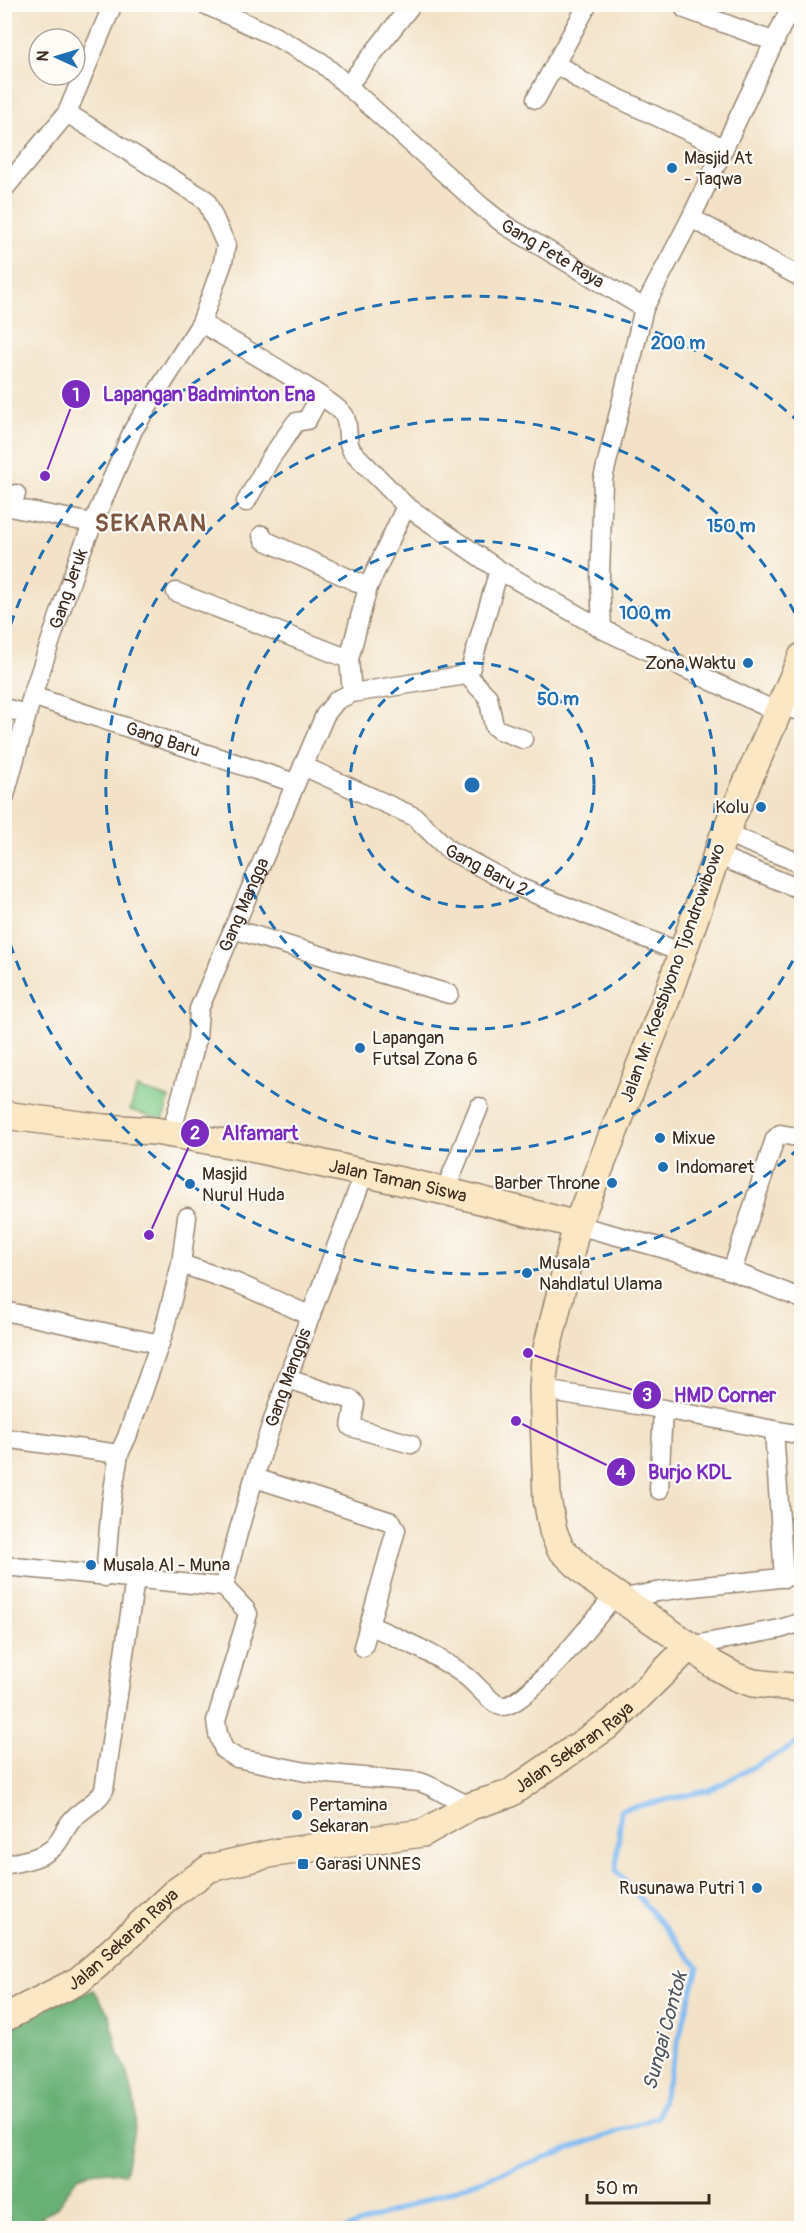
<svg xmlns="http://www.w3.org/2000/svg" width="806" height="2233" font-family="Pangolin,sans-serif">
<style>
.green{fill:#81cc89;stroke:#5e7b54;stroke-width:1.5}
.forest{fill:#68b075;stroke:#526d4a;stroke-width:1.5}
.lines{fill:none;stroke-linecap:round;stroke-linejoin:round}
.stream{stroke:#81bcf3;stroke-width:5}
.minor-casing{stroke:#978672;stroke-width:21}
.secondary-casing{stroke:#978672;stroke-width:30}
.minor{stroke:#fff;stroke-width:18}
.secondary{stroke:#fbe7c3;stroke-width:27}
.ring{fill:none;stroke:#1f6fb2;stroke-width:3;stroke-dasharray:10 8}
.poi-dot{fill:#1f6fb2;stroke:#fdfcf7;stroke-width:2}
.labels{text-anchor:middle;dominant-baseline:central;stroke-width:4.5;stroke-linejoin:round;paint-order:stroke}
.poi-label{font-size:18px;fill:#3b2a1e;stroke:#fdfcf7;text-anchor:start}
.street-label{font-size:18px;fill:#3b2a1e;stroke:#fdfcf7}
.water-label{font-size:20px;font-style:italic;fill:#50565e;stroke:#fdfcf7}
.district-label{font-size:24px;font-weight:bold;letter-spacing:1.5px;fill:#7c5641;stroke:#fdfcf7}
.centre{fill:#1f6fb2;stroke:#fdfcf7;stroke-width:3}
.ring-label{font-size:18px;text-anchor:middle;font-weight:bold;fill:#1f6fb2;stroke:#fdfcf7;stroke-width:4.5;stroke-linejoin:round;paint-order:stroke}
.leader{fill:none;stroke:#7b2cbf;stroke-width:2}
.callout-dot{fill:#7b2cbf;stroke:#fdfcf7;stroke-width:2}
.mark-label{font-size:18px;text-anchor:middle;font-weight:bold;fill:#fff}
.callout-label{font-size:20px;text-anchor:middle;font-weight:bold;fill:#7b2cbf;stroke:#fdfcf7;stroke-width:4.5;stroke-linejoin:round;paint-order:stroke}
</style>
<rect width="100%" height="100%" fill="#fdfcf7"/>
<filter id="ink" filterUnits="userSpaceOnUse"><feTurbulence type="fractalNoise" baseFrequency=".0167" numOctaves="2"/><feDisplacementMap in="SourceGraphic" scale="12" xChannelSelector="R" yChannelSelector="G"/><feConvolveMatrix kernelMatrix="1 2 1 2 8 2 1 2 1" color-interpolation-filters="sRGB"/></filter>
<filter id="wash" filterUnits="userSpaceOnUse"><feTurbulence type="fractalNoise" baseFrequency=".008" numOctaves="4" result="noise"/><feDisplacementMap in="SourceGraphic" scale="24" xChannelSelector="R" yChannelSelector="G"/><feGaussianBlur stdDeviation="1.35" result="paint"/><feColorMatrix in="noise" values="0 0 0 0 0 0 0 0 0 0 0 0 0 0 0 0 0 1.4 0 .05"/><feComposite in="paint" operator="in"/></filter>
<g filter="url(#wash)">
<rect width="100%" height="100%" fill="#f3e2c7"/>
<polygon class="green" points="137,1088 169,1098 163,1120 130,1110"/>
<polygon class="forest" points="94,1990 110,2016 117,2050 128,2073 135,2105 136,2120 126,2170 124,2174 108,2171 91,2173 77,2178 56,2208 43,2216 34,2228 5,2228 5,2003 36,2011"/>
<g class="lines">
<polyline class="stream" points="347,2228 658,2117 698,1967 616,1870 621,1810 710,1790 802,1741"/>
</g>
</g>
<g filter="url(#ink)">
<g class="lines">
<defs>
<g id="minor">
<path id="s1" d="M204,4L274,36L321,62L481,206L505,225L644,308L603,479L600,578L602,629"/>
<polyline points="685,9 775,42"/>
<polyline points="556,65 572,73 579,80 724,148"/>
<polyline points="349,84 412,4"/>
<polyline points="536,99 588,4"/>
<polyline points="4,189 67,113 113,4"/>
<polyline points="691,218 802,278"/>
<polyline points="644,308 691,218 792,4"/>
<path d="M201,323C223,336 336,401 344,415C350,426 345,440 352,451L406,506L499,570L602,629L777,712"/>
<polyline points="16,494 12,506 14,508 93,523"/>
<polyline points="246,502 270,459 296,422 307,420 320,396"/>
<polyline points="262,535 264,540 368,587"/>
<polyline points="176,592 349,659"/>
<polyline points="466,674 488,697 494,726 499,730 523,739"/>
<polyline points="352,693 349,659 368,587 406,506"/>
<path id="s2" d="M32,696L295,783"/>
<polyline points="781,705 802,712"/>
<polyline points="4,708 27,714"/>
<path id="s3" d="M303,766L415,817L449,850L518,887L682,953"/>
<path id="s4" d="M4,799L32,696L79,557L93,523L133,430L201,323L223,262L226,245L206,200L67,113"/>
<polyline points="725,833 802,864"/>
<polyline points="716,855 802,890"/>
<polyline points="233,929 449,994"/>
<path id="s5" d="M171,1134L197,1039L199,1009L325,715L337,700L352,693L460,676L470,670L499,570"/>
<polyline points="445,1191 479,1107"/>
<polyline points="577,1225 662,1248 732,1271 802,1299"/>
<polyline points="181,1264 237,1283 311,1316"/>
<polyline points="732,1271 775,1139 780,1134 802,1138"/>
<polyline points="4,1311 160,1344"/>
<polyline points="288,1379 352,1400 355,1404 351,1427 411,1444"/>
<polyline points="543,1390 663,1409 774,1430 784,1578"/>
<polyline points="774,1430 802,1435"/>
<polyline points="4,1438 119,1454"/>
<polyline points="255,1478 392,1522 396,1530 363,1647"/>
<polyline points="659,1490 663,1409"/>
<path d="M4,1566L224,1587L246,1610L248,1614L216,1721L218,1734L224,1750L237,1758L306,1772L420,1782C438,1788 453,1800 471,1806"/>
<polyline points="105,1577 111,1503 119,1454 127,1437 163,1334 181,1264 187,1217"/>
<path id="s6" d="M224,1587C258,1445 313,1309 364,1174"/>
<path d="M622,1599C655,1591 689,1587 723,1584C750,1581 775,1580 802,1574"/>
<path d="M369,1625C403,1640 436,1654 467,1677C475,1683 493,1705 501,1706C524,1710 599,1614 615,1595"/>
<polyline points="690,1646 780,1629 802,1622"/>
<path d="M4,1865C21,1861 41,1859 54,1847C63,1837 66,1824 76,1816C87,1806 97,1802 104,1790L135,1579"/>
</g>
<g id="secondary">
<polyline points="802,657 722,840 663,1008 577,1225 545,1357 543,1390 547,1499 553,1531 560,1548 592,1579 690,1646 714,1665 736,1677 753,1683 802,1688"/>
<path id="s7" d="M4,1115L103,1128L155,1131L247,1147L445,1191L577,1225"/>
<path id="s8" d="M4,2018L78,1981L99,1963L174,1893L210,1868L274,1853L423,1833L471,1806L509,1794L613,1722L690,1646"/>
</g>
</defs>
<use href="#minor" class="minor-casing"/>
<use href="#secondary" class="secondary-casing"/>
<use href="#minor" class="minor"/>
<use href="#secondary" class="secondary"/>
</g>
</g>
<g class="ring">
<circle cx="472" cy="785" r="122"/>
<circle cx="472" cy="785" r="244"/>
<path d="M801 945A366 366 0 1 1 801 625"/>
<path d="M799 1148A488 488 0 0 1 5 928M5 642A488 488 0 0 1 799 422"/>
</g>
<g class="poi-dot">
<circle cx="672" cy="168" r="6"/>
<circle cx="748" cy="663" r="6"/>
<circle cx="761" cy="807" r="6"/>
<circle cx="360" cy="1048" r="6"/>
<circle cx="660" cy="1138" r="6"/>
<circle cx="663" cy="1167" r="6"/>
<circle cx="612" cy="1183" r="6"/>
<circle cx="190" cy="1184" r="6"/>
<circle cx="527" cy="1273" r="6"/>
<circle cx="91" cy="1565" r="6"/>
<circle cx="297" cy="1815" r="6"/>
<rect x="297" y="1858" width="12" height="12" rx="3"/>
<circle cx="757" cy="1888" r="6"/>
</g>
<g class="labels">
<g class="poi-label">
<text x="684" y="158">Masjid At<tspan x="684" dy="21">- Taqwa</tspan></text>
<text x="736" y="663" text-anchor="end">Zona Waktu</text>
<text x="749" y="807" text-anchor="end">Kolu</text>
<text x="372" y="1038">Lapangan<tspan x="372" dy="21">Futsal Zona 6</tspan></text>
<text x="672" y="1138">Mixue</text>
<text x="675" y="1167">Indomaret</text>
<text x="202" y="1174">Masjid<tspan x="202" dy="21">Nurul Huda</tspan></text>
<text x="600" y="1183" text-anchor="end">Barber Throne</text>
<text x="539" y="1263">Musala<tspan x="539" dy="21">Nahdlatul Ulama</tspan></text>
<text x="103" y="1565">Musala Al - Muna</text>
<text x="309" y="1805">Pertamina<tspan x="309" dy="21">Sekaran</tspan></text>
<text x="315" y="1864">Garasi UNNES</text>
<text x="745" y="1888" text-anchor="end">Rusunawa Putri 1</text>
</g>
<g class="street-label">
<text stroke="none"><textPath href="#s1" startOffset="432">Gang Pete Raya</textPath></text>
<text stroke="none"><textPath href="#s4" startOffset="220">Gang Jeruk</textPath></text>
<text stroke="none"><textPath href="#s2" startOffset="138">Gang Baru</textPath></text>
<text stroke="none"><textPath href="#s3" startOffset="213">Gang Baru 2</textPath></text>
<text stroke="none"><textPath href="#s5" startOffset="242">Gang Mangga</textPath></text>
<text transform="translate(673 973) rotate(-70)">Jalan Mr. Koesbiyono Tjondrowibowo</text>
<text stroke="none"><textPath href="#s7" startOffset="400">Jalan Taman Siswa</textPath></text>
<text stroke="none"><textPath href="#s6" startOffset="219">Gang Manggis</textPath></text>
<text stroke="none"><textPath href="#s8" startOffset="648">Jalan Sekaran Raya</textPath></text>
<text stroke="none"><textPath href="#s8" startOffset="144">Jalan Sekaran Raya</textPath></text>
</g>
<g class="water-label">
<text transform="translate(665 2031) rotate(-75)">Sungai Contok</text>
</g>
<g class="district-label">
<text x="151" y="523">SEKARAN</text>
</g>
</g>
<circle cx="472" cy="785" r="9" class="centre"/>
<g class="ring-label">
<text x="678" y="349">200 m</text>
<text x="731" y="532">150 m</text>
<text x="645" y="619">100 m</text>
<text x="558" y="705">50 m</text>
</g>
<path class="leader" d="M45 476L76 394M149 1235L195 1133M528 1353L647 1395M516 1421L621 1472"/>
<g class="callout-dot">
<circle cx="45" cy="476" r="6"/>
<circle cx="149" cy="1235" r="6"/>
<circle cx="528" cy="1353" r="6"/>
<circle cx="516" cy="1421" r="6"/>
<circle cx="76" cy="394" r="15"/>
<circle cx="195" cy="1133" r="15"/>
<circle cx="647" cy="1395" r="15"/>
<circle cx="621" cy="1472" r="15"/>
</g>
<g class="mark-label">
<text x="76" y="401">1</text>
<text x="195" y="1139">2</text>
<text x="647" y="1401">3</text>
<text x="621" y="1478">4</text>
</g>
<g class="callout-label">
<text x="209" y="401">Lapangan Badminton Ena</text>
<text x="260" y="1140">Alfamart</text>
<text x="725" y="1402">HMD Corner</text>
<text x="690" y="1479">Burjo KDL</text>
</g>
<rect width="806" height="2233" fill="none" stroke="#fdfcf7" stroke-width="24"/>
<g transform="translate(57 57) rotate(274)"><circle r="28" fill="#fdfcf7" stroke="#afa8a0" stroke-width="1.5"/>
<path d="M0-4.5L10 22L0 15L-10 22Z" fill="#1f6fb2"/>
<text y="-9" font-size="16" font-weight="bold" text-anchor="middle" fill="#3b2a1e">N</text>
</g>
<path d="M587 2194v9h122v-9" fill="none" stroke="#3b2a1e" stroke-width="3"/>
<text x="596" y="2194" font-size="18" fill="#3b2a1e" stroke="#fdfcf7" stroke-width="4.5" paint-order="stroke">50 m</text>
</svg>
